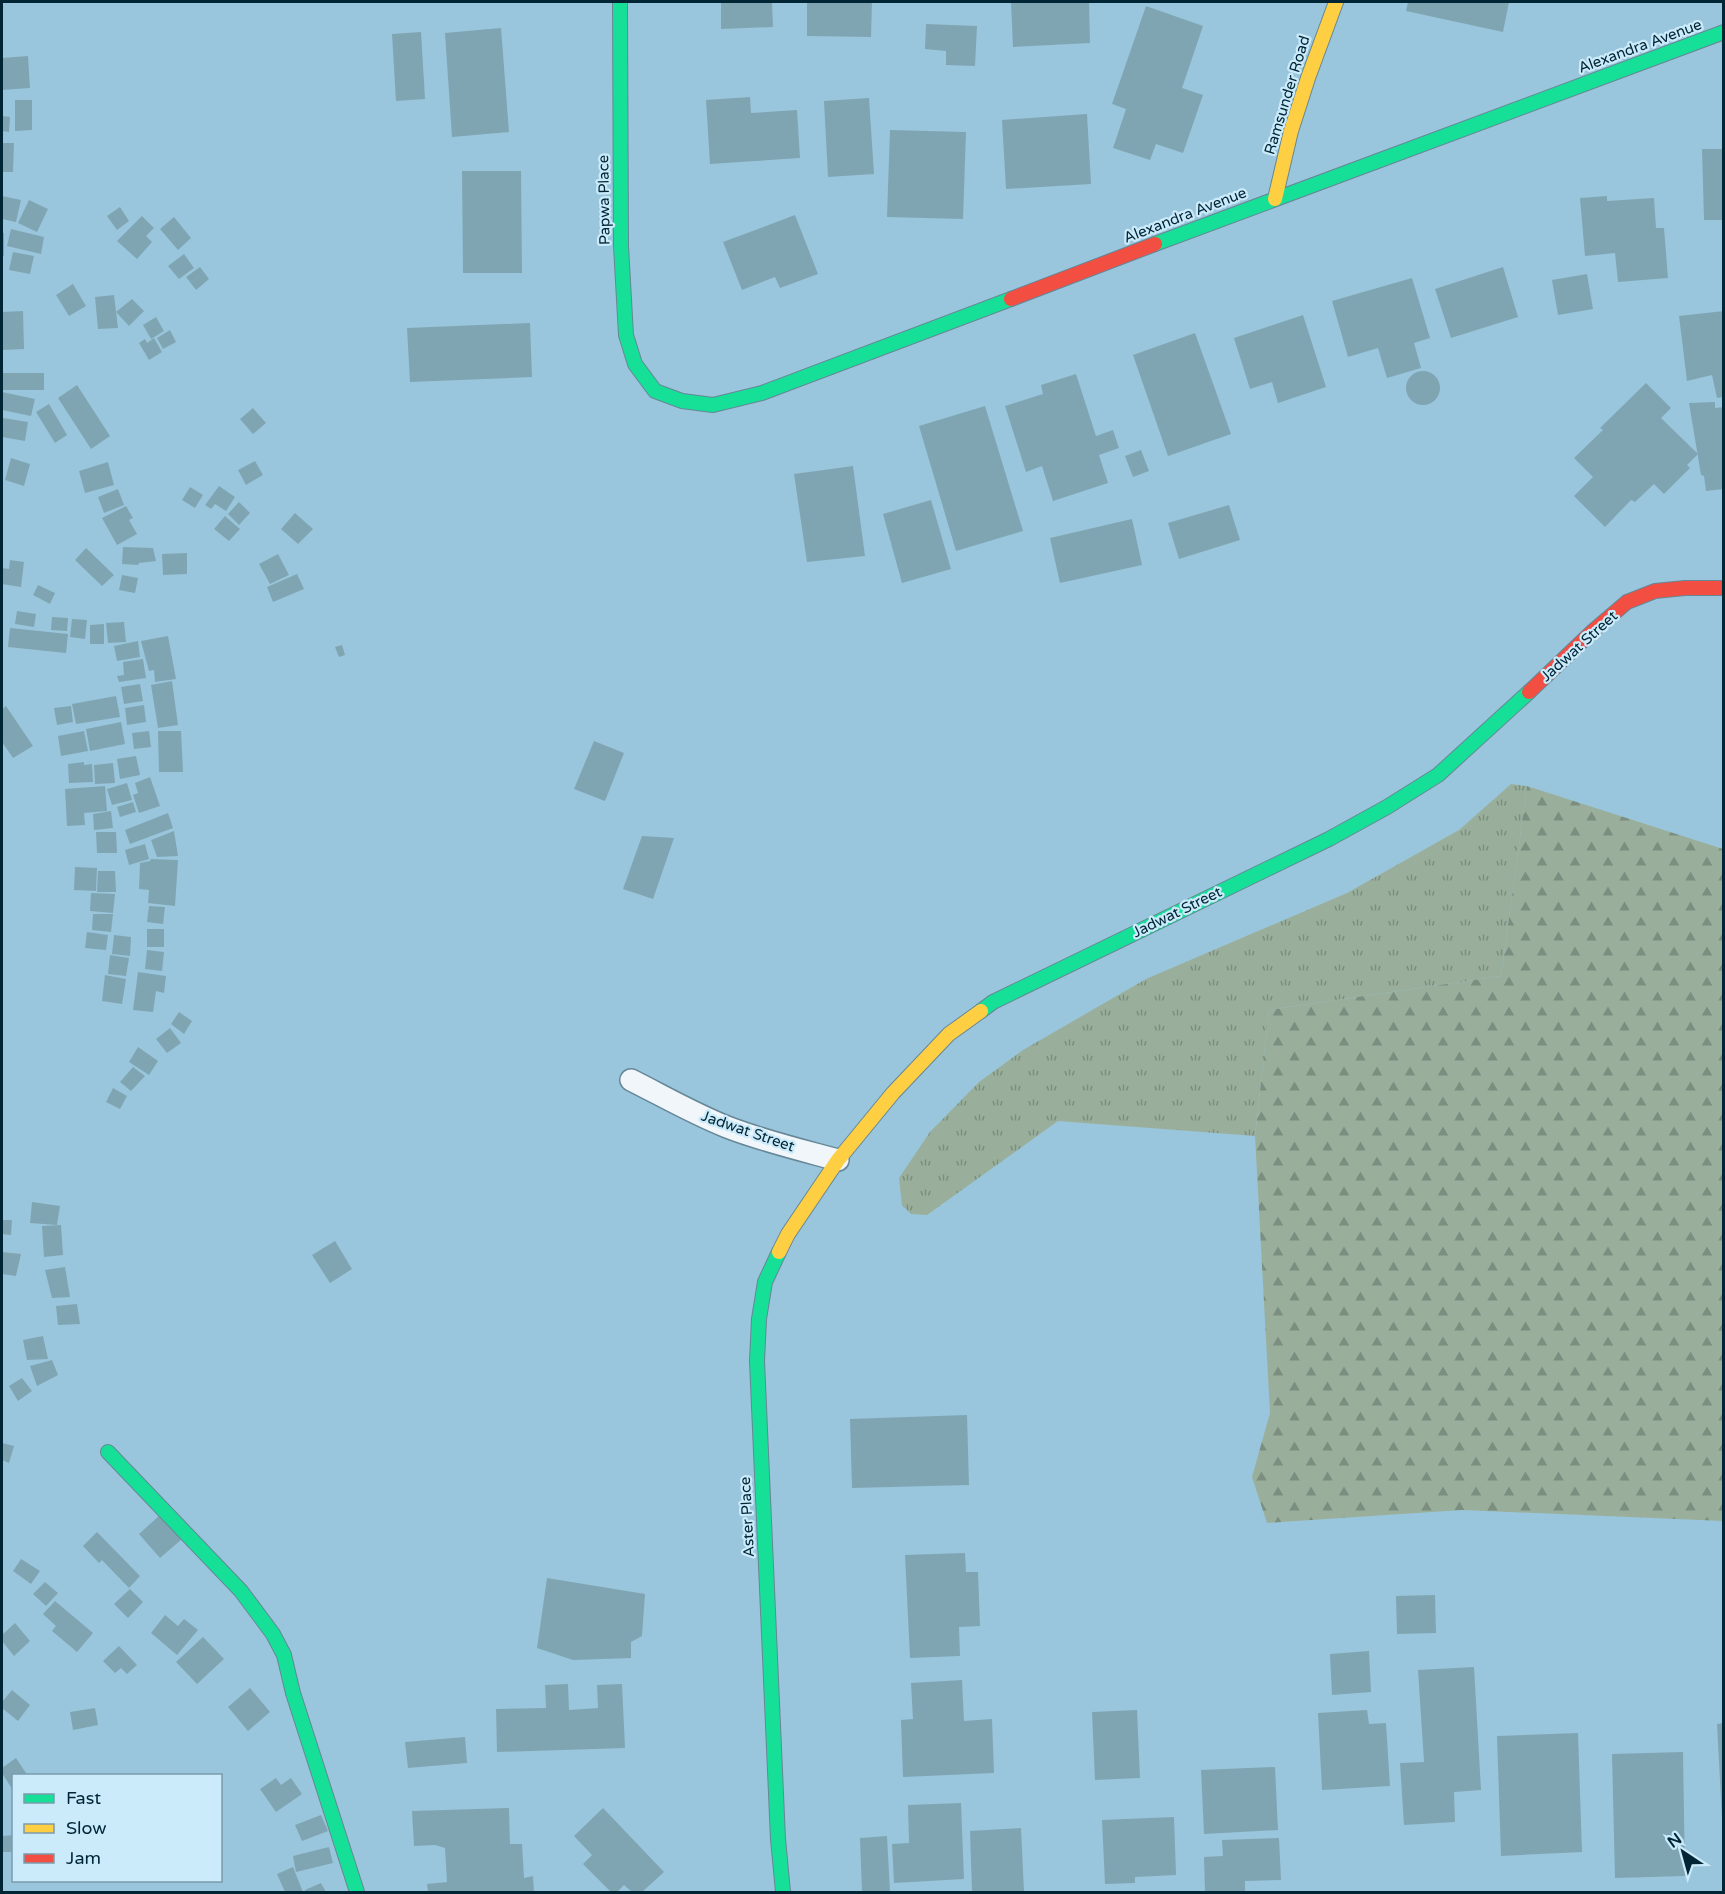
<svg xmlns="http://www.w3.org/2000/svg" width="1725" height="1894" font-family="'Varela Round',sans-serif">
<style>
.grass{fill:url(#grass-tufts)}
.forest{fill:url(#forest-firs)}
.building{fill:#80a5b2}
.lines{fill:none;stroke-linecap:round;stroke-linejoin:round}
.lane-casing{stroke:#668797;stroke-width:24}
.fast-casing{stroke:#668797;stroke-width:16}
.slow-casing{stroke:#668797;stroke-width:16}
.jam-casing{stroke:#668797;stroke-width:16}
.lane{stroke:#f0f6fa;stroke-width:21}
.fast{stroke:#16e098;stroke-width:14}
.slow{stroke:#ffcf43;stroke-width:14}
.jam{stroke:#f24e42;stroke-width:14}
.labels{text-anchor:middle;dominant-baseline:central;stroke-width:4.5;stroke-linejoin:round;paint-order:stroke}
.street-label{font-size:15px;fill:#002635;stroke:#cbebfb}
</style>
<defs>
<pattern id="grass-tufts" width="24" height="20" patternUnits="userSpaceOnUse" patternTransform="scale(1.5)"><rect width="24" height="20" fill="#9aaf9b"/><path d="M3 7l-1-3M5 7V3M7 7l1-3M15 17l-1-3M17 17v-4M19 17l1-3" fill="none" stroke="#7b8e7f"/></pattern>
<pattern id="forest-firs" width="22" height="20" patternUnits="userSpaceOnUse" patternTransform="scale(1.5)"><rect width="22" height="20" fill="#9aaf9b"/><path d="M5 1l3.5 6h-7zM16 11l3.5 6h-7z" fill="#7b8e7f"/></pattern>
</defs>
<rect width="100%" height="100%" fill="#99c6dc"/>
<polygon class="grass" points="1511,784 1527,786 1501,976 1269,1010 1255,1136 1058,1121 927,1215 911,1214 902,1205 899,1178 930,1132 979,1082 1023,1050 1146,979 1347,893 1459,830"/>
<polygon class="forest" points="1527,786 1723,849 1723,1521 1462,1510 1267,1523 1252,1477 1270,1413 1255,1136 1269,1010 1501,976"/>
<g class="building">
<polygon points="721,2 772,2 773,27 721,29"/>
<polygon points="807,2 872,2 871,37 807,36"/>
<polygon points="1011,2 1089,2 1090,43 1013,47"/>
<polygon points="1408,2 1509,2 1503,32 1406,11"/>
<polygon points="1146,6 1203,26 1182,88 1203,95 1183,153 1156,144 1150,160 1113,148 1126,109 1112,104"/>
<polygon points="926,24 977,26 975,66 946,65 946,51 925,49"/>
<polygon points="501,28 509,132 452,137 445,33"/>
<polygon points="421,32 425,99 396,101 392,34"/>
<polygon points="28,56 30,88 2,90 2,58"/>
<polygon points="750,97 751,113 797,110 800,158 710,164 706,100"/>
<polygon points="869,98 874,174 828,177 824,101"/>
<polygon points="15,100 32,100 32,130 15,131"/>
<polygon points="1087,114 1091,184 1006,189 1002,120"/>
<polygon points="2,116 10,117 9,132 2,131"/>
<polygon points="890,130 966,132 963,219 887,217"/>
<polygon points="2,143 14,143 13,172 2,172"/>
<polygon points="1702,149 1724,149 1724,220 1704,220"/>
<polygon points="462,171 521,171 522,273 463,273"/>
<polygon points="2,196 21,200 16,222 2,219"/>
<polygon points="1607,196 1607,201 1654,198 1656,228 1664,228 1668,278 1618,282 1615,253 1585,256 1580,198"/>
<polygon points="29,200 48,209 37,232 18,223"/>
<polygon points="120,207 129,221 117,230 107,216"/>
<polygon points="795,215 818,274 780,288 775,277 742,290 723,242"/>
<polygon points="142,216 154,228 146,236 152,242 137,259 117,241"/>
<polygon points="174,217 191,238 178,250 160,229"/>
<polygon points="11,229 44,237 41,254 7,246"/>
<rect x="2" y="233" width="2" height="23"/>
<polygon points="13,252 34,256 30,274 9,270"/>
<polygon points="184,254 194,268 179,279 168,266"/>
<polygon points="200,267 209,279 196,290 186,277"/>
<polygon points="1503,267 1518,317 1451,338 1435,289"/>
<polygon points="1587,274 1593,309 1558,315 1552,280"/>
<polygon points="1412,278 1430,338 1414,343 1421,368 1387,378 1378,348 1348,357 1332,301"/>
<polygon points="73,284 86,306 69,316 56,295"/>
<polygon points="114,295 118,328 98,329 95,297"/>
<polygon points="132,299 144,311 129,326 116,312"/>
<polygon points="23,311 24,349 2,350 2,312"/>
<polygon points="1724,311 1724,397 1717,398 1712,375 1687,381 1679,316"/>
<polygon points="1303,315 1326,387 1278,403 1272,382 1250,389 1234,338"/>
<polygon points="156,317 164,331 151,339 143,325"/>
<polygon points="530,323 532,377 410,382 407,328"/>
<polygon points="170,330 176,342 163,349 157,338"/>
<polygon points="1195,333 1231,434 1168,456 1133,355"/>
<polygon points="154,338 162,352 149,360 139,343 145,339 147,343"/>
<circle cx="1423" cy="388" r="17"/>
<rect x="2" y="373" width="42" height="17"/>
<polygon points="1076,374 1096,436 1113,430 1119,448 1099,455 1108,483 1053,501 1042,466 1026,472 1005,406 1043,394 1041,385"/>
<polygon points="1646,383 1671,408 1661,418 1698,454 1687,465 1690,468 1664,494 1654,484 1635,502 1631,500 1605,527 1574,496 1593,477 1574,458 1603,430 1600,428"/>
<polygon points="77,385 110,436 91,449 58,398"/>
<polygon points="2,392 35,399 31,416 2,410"/>
<polygon points="1715,402 1715,408 1724,407 1724,489 1706,491 1704,476 1701,475 1689,403"/>
<polygon points="49,404 67,435 55,443 36,412"/>
<polygon points="985,406 1023,531 956,551 919,426"/>
<polygon points="253,408 266,423 253,434 240,419"/>
<polygon points="3,418 28,422 25,441 2,437"/>
<polygon points="1141,450 1149,471 1133,477 1125,456"/>
<polygon points="11,458 30,464 24,486 5,480"/>
<polygon points="255,461 263,475 246,485 238,470"/>
<polygon points="108,462 114,485 85,493 79,471"/>
<polygon points="853,466 865,556 807,562 794,474"/>
<polygon points="219,486 235,497 226,511 215,504 211,509 205,505"/>
<polygon points="190,487 203,495 195,508 182,500"/>
<polygon points="118,489 124,505 104,513 98,497"/>
<polygon points="931,500 951,569 902,583 883,514"/>
<polygon points="239,502 250,513 239,525 228,514"/>
<polygon points="1229,505 1240,540 1179,559 1168,523"/>
<polygon points="126,506 133,518 129,520 137,534 117,545 102,518"/>
<polygon points="295,513 313,529 298,544 281,529"/>
<polygon points="225,516 240,529 229,541 214,529"/>
<polygon points="1132,519 1142,565 1060,583 1050,538"/>
<polygon points="123,547 153,548 156,561 139,563 138,565 122,564"/>
<polygon points="86,548 114,575 102,586 75,560"/>
<polygon points="187,553 187,574 163,575 162,554"/>
<polygon points="278,554 289,575 270,584 259,564"/>
<polygon points="10,560 24,562 21,587 2,584 2,568 9,569"/>
<polygon points="297,574 304,589 273,602 267,587"/>
<polygon points="122,575 138,578 135,593 119,590"/>
<polygon points="38,585 55,593 50,604 33,595"/>
<polygon points="17,611 36,614 34,627 15,624"/>
<polygon points="52,617 68,618 67,631 51,630"/>
<polygon points="72,619 87,620 85,639 70,637"/>
<polygon points="124,622 126,642 108,643 106,623"/>
<polygon points="104,624 104,644 90,644 90,625"/>
<polygon points="10,628 68,634 66,653 8,647"/>
<polygon points="168,636 176,679 155,682 154,670 149,671 141,641"/>
<polygon points="138,641 140,657 117,661 114,646"/>
<polygon points="342,645 345,655 339,657 335,647"/>
<polygon points="143,659 146,678 119,682 117,676 124,675 123,662"/>
<polygon points="172,681 178,725 158,728 151,685"/>
<polygon points="140,684 143,701 124,704 121,687"/>
<polygon points="116,696 120,717 76,724 72,704"/>
<polygon points="144,705 146,722 127,725 125,708"/>
<polygon points="6,706 33,746 13,758 2,742 2,709"/>
<polygon points="71,706 73,722 57,725 54,708"/>
<polygon points="121,722 125,744 90,751 86,729"/>
<polygon points="84,731 88,751 61,756 58,736"/>
<polygon points="149,731 151,747 134,749 132,733"/>
<polygon points="158,731 181,731 183,772 159,772"/>
<polygon points="594,741 624,753 605,801 574,789"/>
<polygon points="136,756 140,775 120,779 117,759"/>
<polygon points="84,762 84,765 92,764 93,782 69,783 68,764"/>
<polygon points="113,763 115,783 95,784 94,765"/>
<polygon points="150,777 160,806 139,813 133,795 138,793 135,783"/>
<polygon points="127,783 132,800 112,805 107,789"/>
<polygon points="105,786 107,811 84,813 85,825 67,826 65,789"/>
<polygon points="133,802 136,812 120,817 117,807"/>
<polygon points="111,811 113,828 94,830 93,814"/>
<polygon points="168,813 173,828 130,844 125,830"/>
<polygon points="174,831 178,856 157,857 151,840"/>
<polygon points="96,832 116,832 117,853 97,853"/>
<polygon points="642,836 674,838 653,899 623,889"/>
<polygon points="145,844 149,859 129,865 125,850"/>
<polygon points="151,859 178,860 175,906 148,903 149,890 139,889 140,863 150,861"/>
<polygon points="75,867 97,868 96,891 74,890"/>
<polygon points="98,871 115,871 116,892 97,892"/>
<polygon points="91,893 115,894 113,913 90,911"/>
<polygon points="149,906 165,907 163,924 147,922"/>
<polygon points="93,914 113,914 111,932 92,930"/>
<rect x="147" y="929" width="17" height="18"/>
<polygon points="87,932 108,935 106,950 85,948"/>
<polygon points="114,935 131,937 130,956 112,954"/>
<polygon points="147,950 164,952 162,971 145,969"/>
<polygon points="110,955 129,958 126,976 108,974"/>
<polygon points="138,972 166,976 164,993 156,991 153,1012 133,1010"/>
<polygon points="105,975 126,979 122,1004 102,1001"/>
<polygon points="179,1012 192,1021 184,1034 171,1024"/>
<polygon points="170,1028 181,1043 167,1053 156,1039"/>
<polygon points="138,1047 158,1061 149,1075 129,1062"/>
<polygon points="133,1067 145,1076 131,1091 120,1082"/>
<polygon points="113,1088 127,1096 120,1109 106,1102"/>
<polygon points="32,1202 60,1206 57,1225 30,1223"/>
<polygon points="2,1220 12,1220 11,1235 2,1234"/>
<polygon points="61,1225 63,1255 44,1257 42,1226"/>
<polygon points="335,1241 352,1269 330,1283 312,1255"/>
<polygon points="2,1252 21,1254 16,1276 2,1274"/>
<polygon points="65,1267 70,1297 52,1298 45,1270"/>
<polygon points="77,1304 80,1324 58,1325 56,1306"/>
<polygon points="43,1336 48,1359 27,1360 23,1340"/>
<polygon points="52,1360 58,1375 37,1386 30,1366"/>
<polygon points="22,1378 32,1391 18,1401 9,1386"/>
<polygon points="967,1415 969,1485 852,1488 850,1419"/>
<polygon points="2,1443 14,1446 9,1463 2,1460"/>
<polygon points="160,1515 182,1539 160,1558 139,1534"/>
<polygon points="97,1532 140,1576 129,1588 102,1560 99,1563 83,1546"/>
<polygon points="965,1553 966,1572 978,1572 980,1626 959,1627 960,1656 910,1658 905,1555"/>
<polygon points="21,1559 40,1571 31,1584 13,1571"/>
<polygon points="547,1578 645,1594 642,1636 631,1642 631,1658 573,1660 537,1648"/>
<polygon points="45,1582 58,1593 46,1606 33,1594"/>
<polygon points="130,1589 143,1602 128,1618 114,1604"/>
<polygon points="1435,1595 1436,1633 1397,1634 1396,1596"/>
<polygon points="55,1601 93,1633 77,1652 52,1631 56,1626 43,1614"/>
<polygon points="165,1615 178,1626 184,1619 198,1630 177,1655 151,1633"/>
<polygon points="15,1623 30,1641 14,1656 2,1641 2,1635"/>
<polygon points="203,1637 224,1659 197,1684 176,1662"/>
<polygon points="119,1646 137,1665 127,1674 121,1668 115,1673 103,1661"/>
<polygon points="1369,1651 1371,1692 1332,1695 1330,1654"/>
<polygon points="1474,1667 1481,1790 1454,1792 1455,1822 1404,1825 1400,1763 1424,1762 1418,1670"/>
<polygon points="962,1680 964,1721 992,1719 994,1773 903,1777 901,1720 913,1719 911,1683"/>
<polygon points="568,1684 569,1710 598,1708 597,1685 622,1684 625,1748 497,1752 496,1709 546,1708 545,1685"/>
<polygon points="250,1688 270,1712 248,1731 228,1707"/>
<polygon points="12,1690 30,1705 18,1721 2,1708 2,1702"/>
<polygon points="95,1708 98,1725 73,1730 70,1712"/>
<polygon points="1137,1710 1140,1778 1095,1780 1092,1712"/>
<polygon points="1367,1710 1369,1724 1386,1723 1390,1786 1322,1790 1318,1713"/>
<polygon points="1724,1723 1724,1818 1722,1818 1717,1724"/>
<polygon points="1578,1733 1582,1852 1501,1856 1497,1736"/>
<polygon points="465,1737 467,1763 408,1768 405,1742"/>
<polygon points="1683,1752 1685,1876 1615,1878 1612,1754"/>
<polygon points="16,1758 28,1776 14,1776 14,1792 2,1773 2,1768"/>
<polygon points="1275,1767 1278,1830 1204,1834 1201,1770"/>
<polygon points="276,1778 281,1785 291,1778 302,1794 276,1812 260,1789"/>
<polygon points="961,1803 964,1879 894,1883 892,1844 909,1843 908,1805"/>
<polygon points="509,1808 510,1844 522,1844 524,1878 533,1876 534,1892 428,1892 427,1884 447,1882 445,1848 435,1845 414,1846 412,1811"/>
<polygon points="603,1808 664,1872 642,1892 632,1892 624,1885 617,1892 611,1892 583,1864 592,1855 574,1836"/>
<polygon points="321,1815 328,1831 302,1841 295,1825"/>
<polygon points="1174,1817 1176,1875 1135,1877 1135,1883 1105,1884 1102,1820"/>
<polygon points="1021,1828 1024,1892 972,1892 970,1831"/>
<polygon points="14,1835 14,1852 3,1852 3,1836"/>
<polygon points="887,1836 890,1892 862,1892 860,1838"/>
<polygon points="1279,1838 1281,1880 1245,1881 1245,1891 1205,1892 1204,1857 1223,1856 1222,1840"/>
<polygon points="329,1847 333,1863 296,1872 293,1856"/>
<polygon points="293,1867 303,1892 285,1892 277,1874"/>
<polygon points="321,1883 326,1892 306,1892 305,1890"/>
</g>
<g class="lines">
<defs>
<path id="lane" d="M631,1080C663,1096 694,1114 727,1127C763,1141 801,1150 838,1160"/>
<g id="fast">
<polyline points="620,2 621,246 626,335 635,364 655,391 682,401 713,405 762,393 1011,299"/>
<polyline points="1155,244 1724,32"/>
<polyline points="981,1011 993,1002 1329,839 1387,807 1438,775 1529,692"/>
<polyline points="779,1252 765,1282 759,1319 757,1361 778,1839 783,1892"/>
<polyline points="108,1452 241,1591 273,1634 284,1655 293,1693 357,1892"/>
</g>
<g id="slow">
<polyline points="1275,199 1291,131 1308,78 1336,2"/>
<polyline points="779,1252 788,1234 838,1160 893,1093 949,1034 981,1011"/>
</g>
<g id="jam">
<polyline points="1011,299 1155,244"/>
<polyline points="1529,692 1593,631 1627,602 1655,591 1685,588 1724,588"/>
</g>
</defs>
<use href="#lane" class="lane-casing"/>
<use href="#fast" class="fast-casing"/>
<use href="#slow" class="slow-casing"/>
<use href="#jam" class="jam-casing"/>
<use href="#lane" class="lane"/>
<use href="#fast" class="fast"/>
<use href="#slow" class="slow"/>
<use href="#jam" class="jam"/>
</g>
<g class="labels">
<g class="street-label">
<text transform="translate(1640 46) rotate(-20)">Alexandra Avenue</text>
<text transform="translate(1287 95) rotate(-73)">Ramsunder Road</text>
<text transform="translate(604 200) rotate(-91)">Papwa Place</text>
<text transform="translate(1185 215) rotate(-21)">Alexandra Avenue</text>
<text transform="translate(1579 646) rotate(-42)">Jadwat Street</text>
<text transform="translate(1177 912) rotate(-26)">Jadwat Street</text>
<text transform="translate(748 1131) rotate(19)">Jadwat Street</text>
<text transform="translate(747 1517) rotate(-93)">Aster Place</text>
</g>
</g>
<rect width="1725" height="1894" fill="none" stroke="#002635" stroke-width="6"/>
<rect x="12" y="1774" width="210" height="108" fill="#cbebfb" stroke="#7a9cac" stroke-width="1.5"/>
<rect x="24" y="1794" width="30" height="9" fill="#16e098" stroke="#7a9cac" stroke-width="1.5"/>
<text x="66" y="1804" font-size="18" fill="#002635">Fast</text>
<rect x="24" y="1824" width="30" height="9" fill="#ffcf43" stroke="#7a9cac" stroke-width="1.5"/>
<text x="66" y="1834" font-size="18" fill="#002635">Slow</text>
<rect x="24" y="1854" width="30" height="9" fill="#f24e42" stroke="#7a9cac" stroke-width="1.5"/>
<text x="66" y="1864" font-size="18" fill="#002635">Jam</text>
<g transform="translate(1683 1852) rotate(324)" stroke="#cbebfb" stroke-width="4.5" paint-order="stroke">
<path d="M0-4.5L10 22L0 15L-10 22Z" fill="#002635"/>
<text y="-9" font-size="16" font-weight="bold" text-anchor="middle" fill="#002635">N</text>
</g>
</svg>
